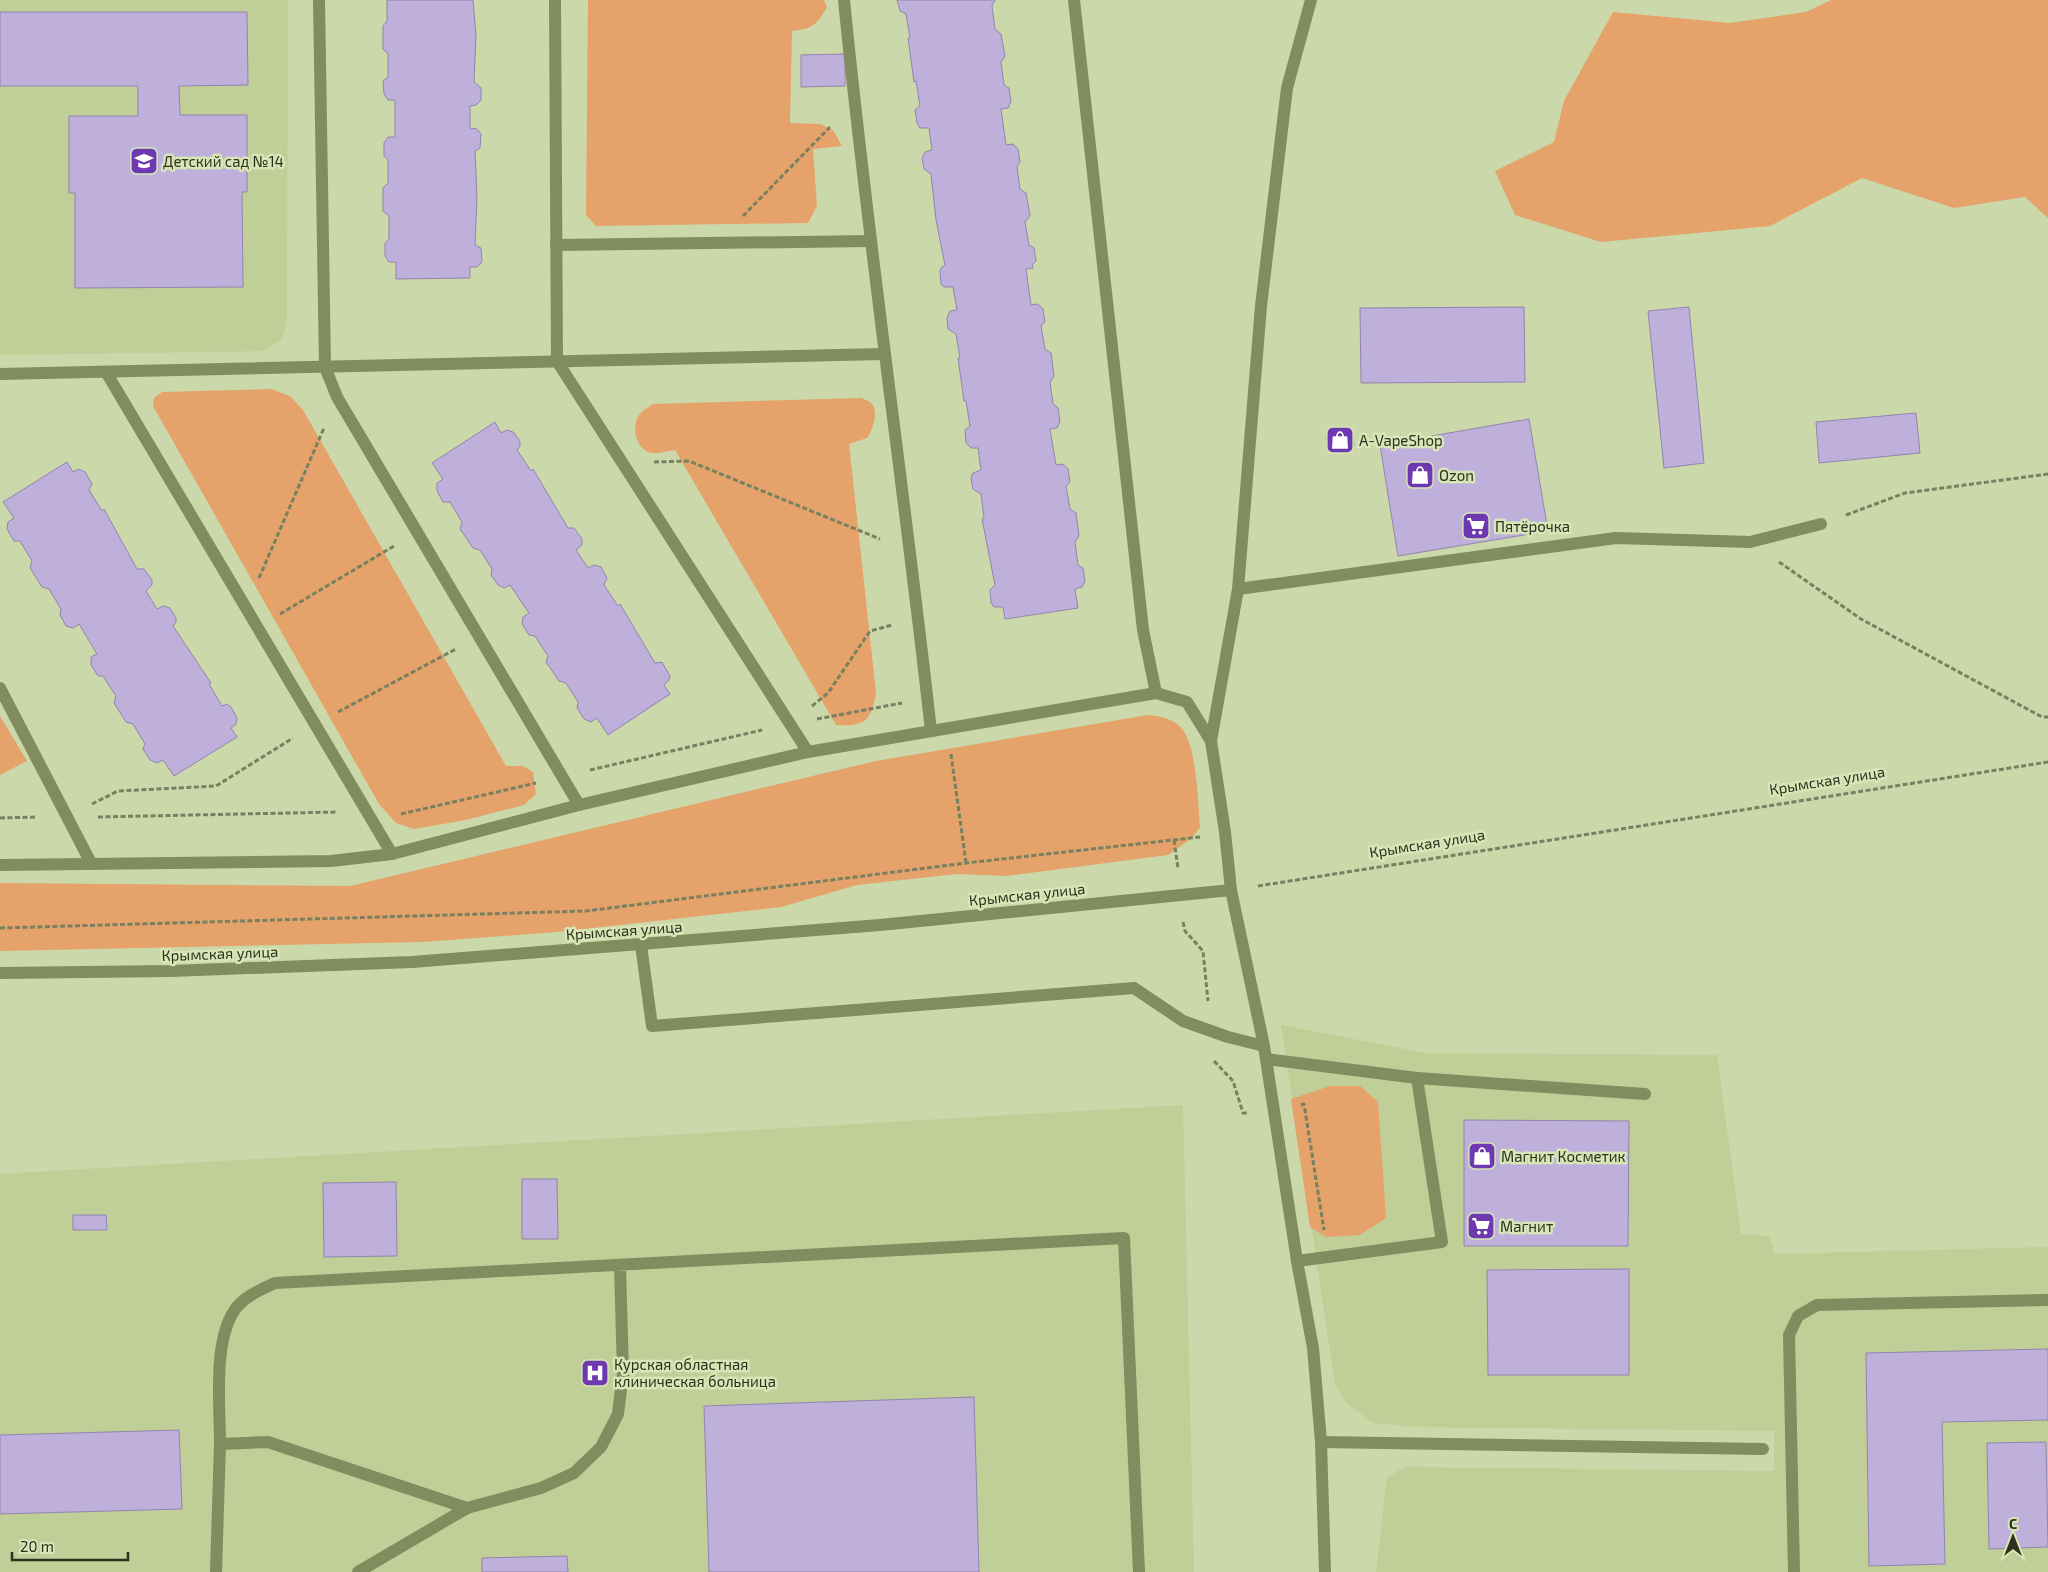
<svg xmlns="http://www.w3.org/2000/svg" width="2048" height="1572" font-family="'Exo 2',sans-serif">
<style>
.built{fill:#c0ce98}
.green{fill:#e5a26a}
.building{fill:#beafdb;stroke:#9284ae}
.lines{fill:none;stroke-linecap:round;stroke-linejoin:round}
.path{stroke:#778060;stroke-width:3;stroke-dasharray:5 2.5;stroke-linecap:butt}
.minor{stroke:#818c5f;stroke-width:12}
.labels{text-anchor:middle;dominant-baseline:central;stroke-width:5;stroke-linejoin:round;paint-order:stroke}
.poi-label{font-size:15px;fill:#2c311e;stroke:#d8e5b6;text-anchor:start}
.street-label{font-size:15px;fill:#2c311e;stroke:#d8e5b6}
</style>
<rect width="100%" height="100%" fill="#cbd8a9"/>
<g class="built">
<polygon points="0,0 288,0 287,321 282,339 265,351 0,355"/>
<polygon points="1281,1025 1426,1053 1717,1055 1741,1234 1769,1236 1775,1254 2048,1247 2048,1572 1376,1572 1387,1478 1404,1467 1774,1471 1774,1431 1414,1427 1374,1423 1346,1403 1335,1384"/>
<polygon points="1183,1105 1194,1572 0,1572 0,1174"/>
</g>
<g class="green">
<path d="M588,0H824L827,7C817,25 812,29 792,31L790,123L820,124L833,130L842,146L813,149L817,206L808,223L596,226L586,215Z"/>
<polygon points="1831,0 2048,0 2048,218 2025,197 1954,208 1862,178 1770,226 1601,242 1515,215 1495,171 1554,142 1564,101 1613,12 1730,23 1806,12"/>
<polygon points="271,389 290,396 303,410 506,766 523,766 533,772 536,794 524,805 466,820 414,829 396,823 379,804 153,406 154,398 162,392"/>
<path d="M862,398C864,400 867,400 870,402C880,410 873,430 867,438L849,444L876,693C871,721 865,727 836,725L675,450C667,451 656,455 648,452C635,446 631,424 640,414C643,410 649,407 653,404Z"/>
<path d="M1148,715C1161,716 1175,719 1183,730C1197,749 1198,803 1200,827L1192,838L1168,855L1007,876L956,874L857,885L781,907L557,932L422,942L0,951V883L350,886L876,761Z"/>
<polygon points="0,716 27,761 0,775"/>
<polygon points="1330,1086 1360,1086 1378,1102 1386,1218 1360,1235 1326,1237 1310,1227 1291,1099"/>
</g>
<g class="building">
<polygon points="387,0 473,0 476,36 474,82 481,88 481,100 476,105 470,106 470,128 477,129 481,134 480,148 475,151 477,198 475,245 481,248 482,262 477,267 470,267 470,278 396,279 396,262 389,262 385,256 385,243 389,239 389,216 383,211 383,188 388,183 388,160 384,156 384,143 388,137 395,137 395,100 388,100 384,94 383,81 388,77 388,54 383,49 383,26 387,21"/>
<polygon points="897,0 995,0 992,6 995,29 1001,34 1005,56 1001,62 1004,85 1009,88 1011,101 1008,108 1001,109 1006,145 1013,144 1018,149 1020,162 1017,167 1020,189 1026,193 1030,216 1025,222 1029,245 1034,248 1036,261 1032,265 1033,268 1026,269 1031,305 1038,304 1043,309 1045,322 1041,326 1045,349 1051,353 1054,376 1050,382 1053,404 1058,408 1060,421 1057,428 1050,429 1056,465 1063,464 1068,469 1070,482 1066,486 1070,509 1076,513 1079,536 1075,542 1078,565 1083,568 1085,581 1082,587 1075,589 1078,608 1005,619 1003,607 994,607 991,603 990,590 995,585 982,519 984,518 981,494 973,489 971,478 973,473 981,470 978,448 971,448 966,443 965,430 970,426 966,401 964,401 958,358 960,358 956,334 948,329 947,318 950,311 957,310 953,287 944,287 941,284 940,272 941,268 945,265 936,220 931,174 924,169 922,158 925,152 932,150 929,128 920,128 917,123 915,110 920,106 916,81 914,82 908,38 910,38 906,14 900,11"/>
<polygon points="0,12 247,12 248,85 179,86 180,115 247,115 247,192 242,192 243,287 75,288 75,193 69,193 69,116 138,116 138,86 0,86"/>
<polygon points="845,54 845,86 801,87 801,55"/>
<polygon points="1524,307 1525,382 1361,383 1360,308"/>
<polygon points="1689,307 1704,463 1664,468 1648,311"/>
<polygon points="1916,413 1920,453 1819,463 1816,422"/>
<polygon points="1529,419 1548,531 1398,556 1380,445"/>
<polygon points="495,422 501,433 507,430 513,432 520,441 520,446 517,450 531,471 533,469 568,528 574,528 582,539 582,545 576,550 588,568 594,565 601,567 607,578 604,585 618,606 620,604 655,663 662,662 670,676 669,680 664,685 670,694 608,735 597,718 591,722 584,719 577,708 578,702 566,683 559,681 546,662 548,656 535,636 529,635 522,624 523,617 529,613 510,585 504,588 498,585 491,575 492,569 480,550 473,548 460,529 462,522 450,502 443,502 437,491 437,483 443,479 432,463"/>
<polygon points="1352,432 1354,445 1328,449 1326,436"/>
<polygon points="67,462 73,472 79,469 85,472 92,484 89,490 102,511 104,509 137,569 144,569 152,580 152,585 146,591 157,609 163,606 170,608 176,618 176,622 173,626 211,683 209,684 222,706 227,704 231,707 237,718 236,724 231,728 237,737 174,776 163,760 157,763 150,760 143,749 145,744 133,724 126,722 114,703 116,696 103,676 98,676 91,665 91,657 97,654 79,624 73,628 66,626 60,615 61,609 49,589 42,587 30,568 32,561 20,541 14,541 7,529 8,522 14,518 3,502"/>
<polygon points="1464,1120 1629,1121 1628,1246 1464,1246"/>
<polygon points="522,1179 557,1179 558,1239 522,1239"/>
<polygon points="396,1182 397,1256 324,1257 323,1183"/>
<polygon points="73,1215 106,1215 107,1230 73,1230"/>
<polygon points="1629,1269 1629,1375 1488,1375 1487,1270"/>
<polygon points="2048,1349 2048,1420 1942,1422 1945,1564 1869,1566 1866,1353"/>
<polygon points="974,1397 979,1572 709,1572 704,1406"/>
<polygon points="179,1430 182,1509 0,1514 0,1435"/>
<polygon points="2046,1442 2048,1547 1989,1549 1987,1443"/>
<polygon points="567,1556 568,1572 482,1572 482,1558"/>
</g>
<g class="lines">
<g class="path">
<polyline points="743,216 830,127"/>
<polyline points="654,462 689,461 880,539"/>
<polyline points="1846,515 1905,493 2048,474"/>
<polyline points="1779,562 1861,619 2042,717 2048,717"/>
<polyline points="259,578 324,428"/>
<polyline points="280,614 394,546"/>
<polyline points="812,706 828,693 870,631 892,625"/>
<polyline points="338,712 456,649"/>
<polyline points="817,719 902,703"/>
<polyline points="951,754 966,863"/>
<polyline points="590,770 762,730"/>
<polyline points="92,804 118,791 216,786 293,738"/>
<polyline points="401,814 536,783"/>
<polyline points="98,817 337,812"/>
<polyline points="0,818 37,817"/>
<polyline points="1174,840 1178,868"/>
<polyline points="1258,886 2048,762"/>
<polyline points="1183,922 1185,931 1203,951 1208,1001"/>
<polyline points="0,928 586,911 966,863 1200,837"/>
<polyline points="1214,1061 1233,1081 1243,1113 1248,1113"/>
<polyline points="1301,1105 1304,1104 1324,1230"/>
</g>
<g class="minor">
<polyline points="319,0 325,367 337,397 579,805"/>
<polyline points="555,0 557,361 808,752"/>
<path d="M844,0C868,244 904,487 931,731"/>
<polyline points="1074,0 1143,630 1156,693"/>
<polyline points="1311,0 1287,88 1261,306 1238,589 1211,741 1225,832 1231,890 1264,1046 1297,1261 1313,1348 1321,1442 1325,1572"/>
<polyline points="556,245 870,241"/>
<polyline points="106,372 392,854"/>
<polyline points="0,374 883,354"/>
<polyline points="1238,589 1616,538 1750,542 1821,524"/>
<polyline points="0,688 91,863"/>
<polyline points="0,865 331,861 392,854 579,805 808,752 1156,693 1187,702 1211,741"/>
<polyline points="641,945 652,1026 1134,988 1183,1021 1228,1037 1264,1046"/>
<polyline points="0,973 171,971 412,962 880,925 1231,890"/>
<polyline points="1266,1059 1417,1078 1442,1242 1297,1261"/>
<polyline points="1417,1078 1645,1094"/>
<path d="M620,1266L623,1373L618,1414L601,1447L574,1473L541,1488L467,1508L268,1442L220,1444C220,1406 213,1343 234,1311C243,1297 260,1290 275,1283L1124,1238L1139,1572"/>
<polyline points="1321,1442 1763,1449"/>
<polyline points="216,1572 220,1444"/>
<polyline points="358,1572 467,1508"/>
<polyline points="1794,1572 1789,1335 1798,1316 1817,1305 2048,1300"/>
</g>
</g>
<defs>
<symbol id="school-square" viewBox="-11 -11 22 22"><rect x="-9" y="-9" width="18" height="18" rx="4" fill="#6e39b0" stroke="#d8e5b6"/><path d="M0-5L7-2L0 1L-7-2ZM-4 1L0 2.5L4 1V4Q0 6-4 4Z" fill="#fff"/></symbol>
<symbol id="shop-square" viewBox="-11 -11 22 22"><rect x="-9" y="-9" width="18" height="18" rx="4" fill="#6e39b0" stroke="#d8e5b6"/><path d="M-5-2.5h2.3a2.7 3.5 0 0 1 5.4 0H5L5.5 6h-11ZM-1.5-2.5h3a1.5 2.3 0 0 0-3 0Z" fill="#fff"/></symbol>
<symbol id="supermarket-square" viewBox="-11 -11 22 22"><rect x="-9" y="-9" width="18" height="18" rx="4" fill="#6e39b0" stroke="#d8e5b6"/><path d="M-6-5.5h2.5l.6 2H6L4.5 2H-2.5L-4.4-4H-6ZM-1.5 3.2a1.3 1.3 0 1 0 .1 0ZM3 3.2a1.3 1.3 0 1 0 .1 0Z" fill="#fff"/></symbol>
<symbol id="hospital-square" viewBox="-11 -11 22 22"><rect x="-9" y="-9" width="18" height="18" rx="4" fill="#6e39b0" stroke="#d8e5b6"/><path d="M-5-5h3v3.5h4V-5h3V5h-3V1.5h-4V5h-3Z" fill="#fff"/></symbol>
</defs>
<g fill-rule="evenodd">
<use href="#school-square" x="128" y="145" width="32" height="32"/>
<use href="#shop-square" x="1324" y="424" width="32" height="32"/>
<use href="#shop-square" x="1404" y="459" width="32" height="32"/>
<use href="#supermarket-square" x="1460" y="510" width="32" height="32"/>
<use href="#shop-square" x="1466" y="1140" width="32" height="32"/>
<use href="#supermarket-square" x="1465" y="1210" width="32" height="32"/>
<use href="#hospital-square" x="579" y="1357" width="32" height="32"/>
</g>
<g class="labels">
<g class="poi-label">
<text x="163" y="161">Детский сад №14</text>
<text x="1359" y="440">A-VapeShop</text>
<text x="1439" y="475">Ozon</text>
<text x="1495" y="526">Пятёрочка</text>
<text x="1501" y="1156">Магнит Косметик</text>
<text x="1500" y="1226">Магнит</text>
<text x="614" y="1364">Курская областная<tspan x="614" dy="17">клиническая больница</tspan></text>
</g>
<g class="street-label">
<text transform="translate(1827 780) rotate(-9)">Крымская улица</text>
<text transform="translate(1427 843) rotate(-9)">Крымская улица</text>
<text transform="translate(1027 894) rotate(-6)">Крымская улица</text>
<text transform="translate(624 930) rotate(-4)">Крымская улица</text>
<text transform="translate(220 953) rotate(-2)">Крымская улица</text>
</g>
</g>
<g transform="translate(2013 1537)" stroke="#d8e5b6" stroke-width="4" paint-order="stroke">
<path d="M0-4L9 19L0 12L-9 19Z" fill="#2c311e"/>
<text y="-8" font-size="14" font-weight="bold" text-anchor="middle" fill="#2c311e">С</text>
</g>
<path d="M12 1552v8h116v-8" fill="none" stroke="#2c311e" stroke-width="2.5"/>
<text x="20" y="1552" font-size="15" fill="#2c311e" stroke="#d8e5b6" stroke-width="4" paint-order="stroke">20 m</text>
</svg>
